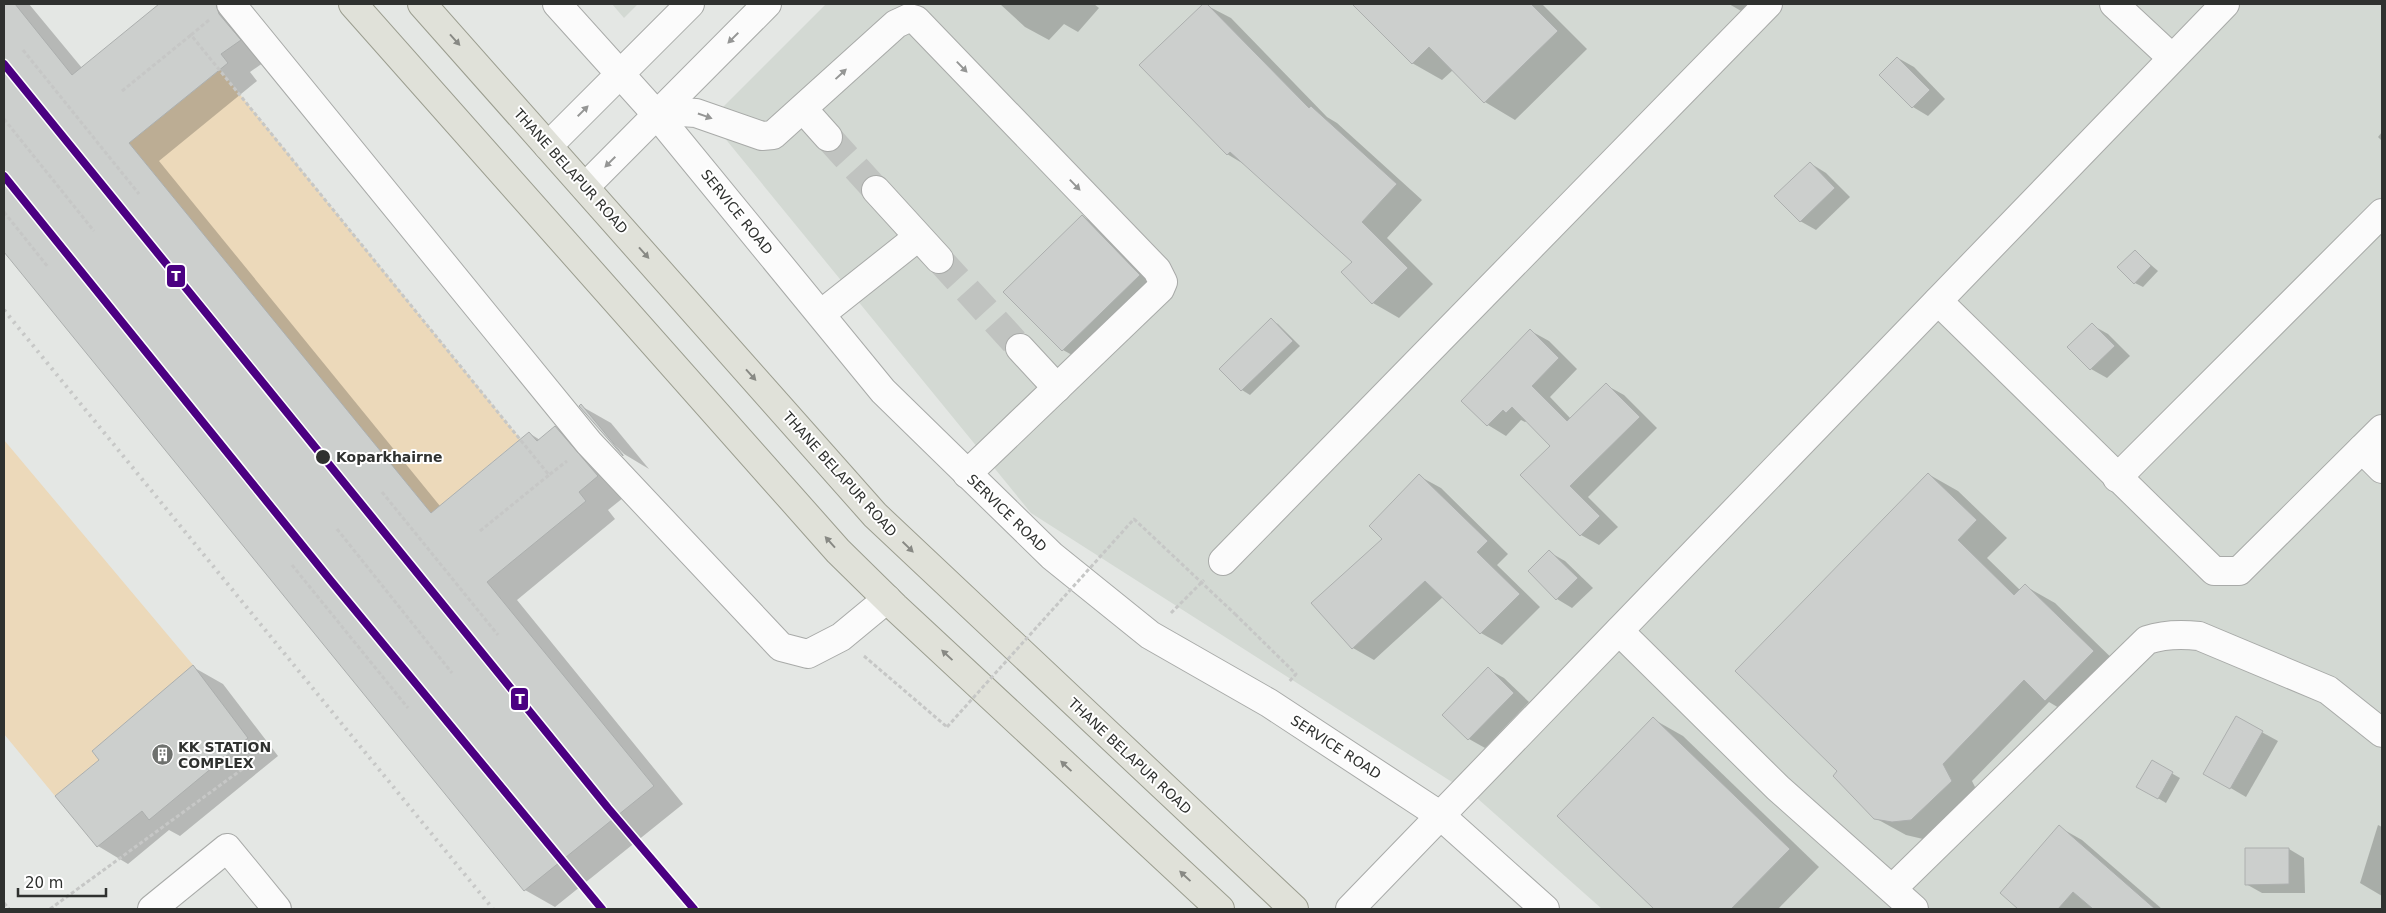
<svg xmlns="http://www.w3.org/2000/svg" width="2386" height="913" font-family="'DejaVu Sans',sans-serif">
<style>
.built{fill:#d3d9d3}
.green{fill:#ecd9ba}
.shadow{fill:#0003}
.building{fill:#cccfcd;stroke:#acafae}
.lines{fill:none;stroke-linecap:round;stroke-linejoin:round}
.minor-tunnel{stroke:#c0c3c0;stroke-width:28;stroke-dasharray:28 14;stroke-linecap:butt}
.minor-casing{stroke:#a8aaa8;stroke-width:30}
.major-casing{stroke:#9b9d8f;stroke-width:30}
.path{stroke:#c6c7c6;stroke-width:3;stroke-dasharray:4 2.5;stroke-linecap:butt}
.minor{stroke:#fbfbfb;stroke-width:28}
.major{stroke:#e0e1d9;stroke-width:28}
.rail{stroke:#c7c8c7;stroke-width:4;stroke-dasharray:2.5 5;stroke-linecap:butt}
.path-bridge{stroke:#c6c7c6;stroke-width:3;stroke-dasharray:4 2.5;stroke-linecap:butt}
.rail-1-casing{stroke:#fff;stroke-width:11}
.rail-1{stroke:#4b0082;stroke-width:8}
.oneway{fill:#959695}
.oneway2{fill:#888984}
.stop-dot{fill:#2f312f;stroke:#fff;stroke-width:2}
.labels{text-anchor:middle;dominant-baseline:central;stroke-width:4;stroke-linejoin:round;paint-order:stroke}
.street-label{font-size:14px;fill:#2f312f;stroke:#fff}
.stop-label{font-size:14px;font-weight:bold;fill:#2f312f;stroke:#fff;text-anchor:start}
.poi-label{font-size:14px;font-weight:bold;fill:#2f312f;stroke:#fff;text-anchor:start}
.line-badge{stroke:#fff;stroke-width:2}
.badge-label{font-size:14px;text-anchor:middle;font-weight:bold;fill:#fff}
</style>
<rect width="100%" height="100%" fill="#e4e7e4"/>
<g class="built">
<polygon points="612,4 638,4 624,18"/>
<polygon points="826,4 2382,4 2382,909 1602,909 1477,798 1031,513 710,120"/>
</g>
<g class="green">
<polygon points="220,70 520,439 431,513 129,143"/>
<polygon points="4,440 193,665 92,751 99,760 55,796 4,734"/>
</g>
<g class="shadow">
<polygon points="4,4 29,4 82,68 161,4 230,4 270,58 250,72 257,81 159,161 440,506 529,433 540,440 555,427 585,445 628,494 608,510 615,519 517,600 683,804 555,907 525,890 4,250"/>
<polygon points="1000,4 1094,4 1099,8 1078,32 1064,24 1049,40 1025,27"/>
<polygon points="1204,4 1231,18 1327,117 1337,123 1422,200 1387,238 1433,284 1399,318 1373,303 1343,272 1354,262 1247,166 1227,154 1140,65"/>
<polygon points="1353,4 1542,4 1587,49 1515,120 1485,102 1453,70 1442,80 1412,63"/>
<polygon points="1729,4 1770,4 1755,19"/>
<polygon points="1898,58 1914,67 1945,99 1928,116 1913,107"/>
<polygon points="2382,132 2382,141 2378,137"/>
<polygon points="1810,163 1826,173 1850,197 1816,230 1800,221"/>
<polygon points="1082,216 1102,228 1159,287 1083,361 1063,350"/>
<polygon points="2135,251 2158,271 2143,287 2135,283"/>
<polygon points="1271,320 1278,324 1300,346 1250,395 1242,390 1221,369"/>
<polygon points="2092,325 2108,334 2130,356 2107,378 2091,369 2069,347"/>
<polygon points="1531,331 1549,341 1577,369 1550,397 1571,419 1606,385 1624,395 1657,428 1588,497 1618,527 1599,545 1581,535 1552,446 1527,421 1525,422 1521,420 1506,436 1488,425 1463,401"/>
<polygon points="581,406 611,423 649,469 624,454 602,432"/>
<polygon points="1928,474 1958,491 2007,538 1987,558 2020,590 2025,586 2055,603 2123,669 2076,718 2049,702 1972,781 1981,799 1942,836 1923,839 1906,835 1875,818 1839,771"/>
<polygon points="1419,476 1441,488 1508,554 1497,565 1540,607 1502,645 1481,633 1443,597 1374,660 1353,648 1383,539"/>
<polygon points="1549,552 1565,561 1593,588 1572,608 1557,599"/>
<polygon points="193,667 223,684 278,756 180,836 169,830 128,864 98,846 57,796 101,760"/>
<polygon points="1488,669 1504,678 1529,702 1485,748 1469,739 1444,715"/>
<polygon points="2236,718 2278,741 2246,797 2205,773"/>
<polygon points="1653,719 1683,736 1819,867 1778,909 1656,909 1559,816"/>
<polygon points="2152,762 2180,778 2166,803 2138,786"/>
<polygon points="2378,825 2382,827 2382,896 2360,883"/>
<polygon points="2059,827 2082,840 2162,909 2020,909 2001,893"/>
<polygon points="2289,849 2304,858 2305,893 2262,893 2246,884"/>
</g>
<g class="building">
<polygon points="4,4 15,4 72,75 159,4 216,4 219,14 241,40 221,54 228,63 129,143 431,513 529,432 537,441 555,426 598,476 579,492 586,501 487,582 654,786 524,891 4,252"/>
<polygon points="1203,4 1207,4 1309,108 1311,106 1397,184 1362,222 1408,268 1372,304 1341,272 1352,262 1230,152 1227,155 1139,65"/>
<polygon points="1352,4 1531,4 1558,31 1484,103 1429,47 1412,64"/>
<polygon points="1897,57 1930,90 1912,108 1879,75"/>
<polygon points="1810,162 1835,188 1800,222 1774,196"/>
<polygon points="1082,215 1140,275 1062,351 1003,292"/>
<polygon points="2135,250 2151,266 2134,284 2117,267"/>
<polygon points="1271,318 1293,341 1241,391 1219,369"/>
<polygon points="2092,323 2115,346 2090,370 2067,347"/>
<polygon points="1530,329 1559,358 1532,386 1567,421 1606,383 1640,417 1570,486 1600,516 1580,536 1520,475 1550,446 1512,407 1506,413 1503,410 1487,426 1461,401"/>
<polygon points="581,404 623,455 623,456 579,406"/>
<polygon points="1928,473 1977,520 1958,540 2014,595 2025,584 2094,651 2045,701 2024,680 1943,764 1952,781 1911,820 1892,822 1874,819 1833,776 1837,771 1735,671"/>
<polygon points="1419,474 1488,541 1477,552 1520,594 1480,634 1425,581 1352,649 1311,603 1382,539 1369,526"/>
<polygon points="1549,550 1578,578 1556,600 1528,571"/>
<polygon points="193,665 248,738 149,820 142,811 97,847 55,796 99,760 92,751"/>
<polygon points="1488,667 1514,693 1468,740 1442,715"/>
<polygon points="2236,716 2263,731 2230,789 2203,774"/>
<polygon points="1653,717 1790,849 1731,909 1654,909 1557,816"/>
<polygon points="2152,760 2173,772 2158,799 2136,787"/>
<polygon points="2059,825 2155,909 2093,909 2073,892 2058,909 2018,909 2000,893"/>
<polygon points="2245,848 2289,848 2289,884 2245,885"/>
</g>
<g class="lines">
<g class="minor-tunnel">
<polyline points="828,137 876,190"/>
<polyline points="939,259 1020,348"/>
</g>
<defs>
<g id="minor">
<polyline points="231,4 589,443 781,647 808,654 841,637 887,599"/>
<polyline points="557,4 657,115 883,391 1052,556 1150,635 1269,703 1441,816 1545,909"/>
<polyline points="2114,4 2172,58"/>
<polyline points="803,109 828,137"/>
<polyline points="657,115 680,112 696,113 762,136 773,135 896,24 909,18 916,20 1157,270 1163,282 1160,289 967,474"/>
<polyline points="548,146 690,4"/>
<polyline points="585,187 767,4"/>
<polyline points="876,190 939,259"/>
<polyline points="1938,301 2214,571 2239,571 2382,429"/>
<polyline points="821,314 918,237"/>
<polyline points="1020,348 1057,388"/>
<polyline points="2362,449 2382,469"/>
<polyline points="2117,478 2382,213"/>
<polyline points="1223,561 1768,4"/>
<polyline points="1619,631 1778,788 1914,909"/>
<path d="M1893,888L2147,640C2165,634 2181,634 2199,636L2328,690L2382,733"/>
<polyline points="152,909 227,848 277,909"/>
<polyline points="1350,909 2225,4"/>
</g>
<g id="major">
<polyline points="353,4 838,551 895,607 1220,909"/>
<polyline points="422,4 875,515 1294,909"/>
</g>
</defs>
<use href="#minor" class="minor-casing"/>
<use href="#major" class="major-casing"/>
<g class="path">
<polyline points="209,20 191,35 549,475 567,461"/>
<polyline points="23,50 139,194"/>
<polyline points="122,91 191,35"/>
<polyline points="4,119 94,231"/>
<polyline points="4,212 48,267"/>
<polyline points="382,492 498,635"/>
<polyline points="337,529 452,673"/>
<polyline points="480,531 549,475"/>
<polyline points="292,565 408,708"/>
<polyline points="1171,613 1204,580"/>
<polyline points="1235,614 1296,674 1289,682"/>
<polyline points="864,656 947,727"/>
<polyline points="4,903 9,909"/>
<polyline points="50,909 248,765"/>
</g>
<use href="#minor" class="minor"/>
<use href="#major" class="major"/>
<polyline class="rail" points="4,310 493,909"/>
<polyline class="path-bridge" points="947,727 1134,519 1235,614"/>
<defs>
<g id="rail-1">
<polyline points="4,64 608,808 694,909"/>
<polyline points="4,176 331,581 602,909"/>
</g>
</defs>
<use href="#rail-1" class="rail-1-casing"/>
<use href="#rail-1" class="rail-1"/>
</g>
<defs><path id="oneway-solid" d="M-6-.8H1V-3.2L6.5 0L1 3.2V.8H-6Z" transform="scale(1.25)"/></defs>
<g class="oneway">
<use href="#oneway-solid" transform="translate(733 38) rotate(135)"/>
<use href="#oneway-solid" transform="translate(962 67) rotate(46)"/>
<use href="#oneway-solid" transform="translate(841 74) rotate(-43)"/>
<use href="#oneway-solid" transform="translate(583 111) rotate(-45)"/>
<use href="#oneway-solid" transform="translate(705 116) rotate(19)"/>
<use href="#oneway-solid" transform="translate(610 162) rotate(135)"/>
<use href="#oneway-solid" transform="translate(1075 185) rotate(46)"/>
</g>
<g class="oneway2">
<use href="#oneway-solid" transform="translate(455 40) rotate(48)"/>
<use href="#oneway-solid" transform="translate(644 253) rotate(48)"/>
<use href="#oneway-solid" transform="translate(751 375) rotate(48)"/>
<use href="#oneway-solid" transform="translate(830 542) rotate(-132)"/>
<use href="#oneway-solid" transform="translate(908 547) rotate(44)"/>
<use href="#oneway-solid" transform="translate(947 655) rotate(-137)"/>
<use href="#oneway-solid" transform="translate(1066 766) rotate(-137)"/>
<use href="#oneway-solid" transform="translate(1185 876) rotate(-137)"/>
</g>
<defs>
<symbol id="building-disc" viewBox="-11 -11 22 22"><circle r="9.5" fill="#6e716e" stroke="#fff"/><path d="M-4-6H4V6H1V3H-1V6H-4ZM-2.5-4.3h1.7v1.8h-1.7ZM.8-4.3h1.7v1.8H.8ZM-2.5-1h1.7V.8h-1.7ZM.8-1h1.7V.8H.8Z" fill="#fff"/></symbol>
</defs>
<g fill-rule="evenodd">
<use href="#building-disc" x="150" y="742" width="25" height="25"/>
</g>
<circle class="stop-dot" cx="323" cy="457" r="8"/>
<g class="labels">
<g class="street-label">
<text transform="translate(571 171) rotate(48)">THANE BELAPUR ROAD</text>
<text transform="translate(737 212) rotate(51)">SERVICE ROAD</text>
<text transform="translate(840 474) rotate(48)">THANE BELAPUR ROAD</text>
<text transform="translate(1007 513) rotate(44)">SERVICE ROAD</text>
<text transform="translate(1336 747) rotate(33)">SERVICE ROAD</text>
<text transform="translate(1130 756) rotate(43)">THANE BELAPUR ROAD</text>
</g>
<g class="stop-label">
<text x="336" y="457">Koparkhairne</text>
</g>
<g class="poi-label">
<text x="178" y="747">KK STATION<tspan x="178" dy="16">COMPLEX</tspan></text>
</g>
</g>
<g class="line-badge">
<rect x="166" y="264" width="20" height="24" rx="5" fill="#4b0082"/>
<rect x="510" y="687" width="19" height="24" rx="5" fill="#4b0082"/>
</g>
<g class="badge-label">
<text x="176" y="281">T</text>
<text x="520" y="704">T</text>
</g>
<rect width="2386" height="913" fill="none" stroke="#2f312f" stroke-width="10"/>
<path d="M18 888v8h88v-8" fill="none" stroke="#2f312f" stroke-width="2.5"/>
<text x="25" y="888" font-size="15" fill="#2f312f" stroke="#ffffff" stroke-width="4" paint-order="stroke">20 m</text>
</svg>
